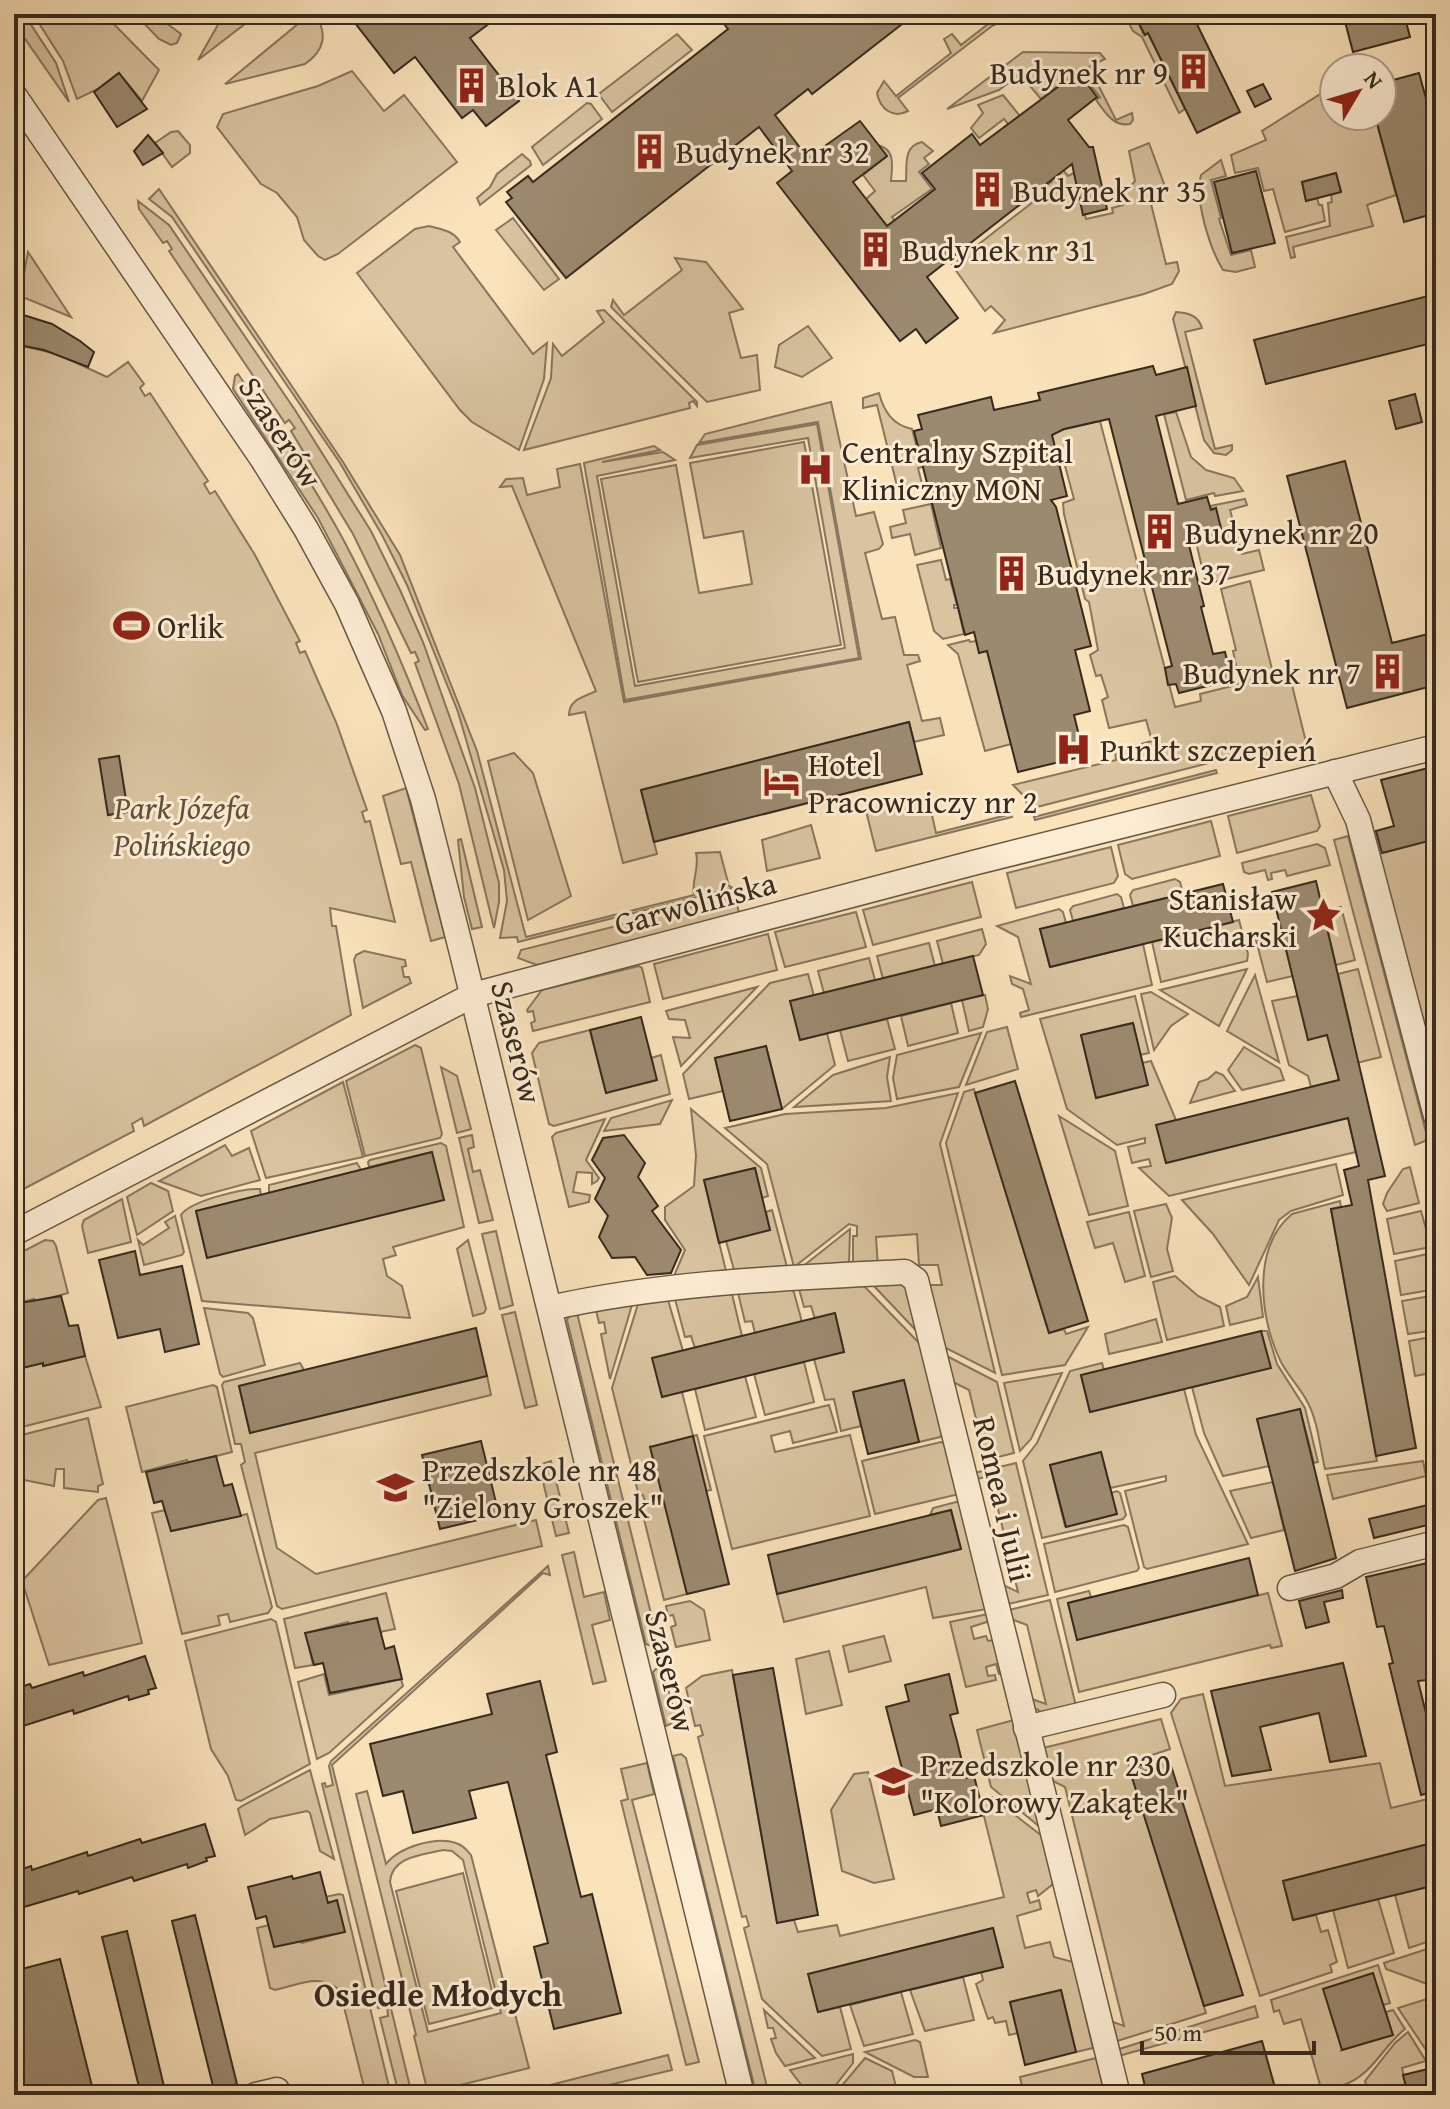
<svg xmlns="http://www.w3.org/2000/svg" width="1450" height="2109" font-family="'Gentium Book Plus',serif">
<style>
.green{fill:#d9c3a0;stroke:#88765f;stroke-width:2;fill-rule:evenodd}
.building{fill:#9c8a70;stroke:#362a1e;stroke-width:2}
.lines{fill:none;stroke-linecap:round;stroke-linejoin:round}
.minor-casing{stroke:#675845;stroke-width:27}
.minor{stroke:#fcecd3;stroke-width:24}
.labels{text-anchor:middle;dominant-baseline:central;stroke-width:6;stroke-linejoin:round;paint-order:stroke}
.poi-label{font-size:32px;fill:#362a1e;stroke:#fcecd3;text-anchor:start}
.street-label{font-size:32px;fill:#362a1e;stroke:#fcecd3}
.park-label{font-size:32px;font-style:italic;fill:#5f503e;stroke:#fcecd3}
.neighbourhood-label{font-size:34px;font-weight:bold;fill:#362a1e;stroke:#fcecd3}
</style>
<rect width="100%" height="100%" fill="#fae2bb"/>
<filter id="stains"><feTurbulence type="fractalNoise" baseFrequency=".0025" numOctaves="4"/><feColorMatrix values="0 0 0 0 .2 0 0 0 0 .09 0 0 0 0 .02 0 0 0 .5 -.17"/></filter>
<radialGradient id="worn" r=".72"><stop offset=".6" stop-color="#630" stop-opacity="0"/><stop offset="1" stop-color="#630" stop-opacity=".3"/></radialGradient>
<g class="green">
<polygon points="14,14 24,14 56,63 69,102 21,33"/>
<polygon points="33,14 89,14 91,17 104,14 159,70 142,101 119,73 98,89 77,99 63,61"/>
<polygon points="135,14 154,14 181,34 177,43 171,45 159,39"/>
<polygon points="224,14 258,14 198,60"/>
<path d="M310,14H314C329,33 324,51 305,64L225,84Z"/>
<path d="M1001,14H1016L992,26L898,98L908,111C893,119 880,109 877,93L884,81L896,96L951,53L944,39L952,34L961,45Z"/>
<polygon points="1124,14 1134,14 1144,35 1148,33 1185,109 1179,113 1142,37 1133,31"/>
<polygon points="677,34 692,50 612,112 600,96 600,93"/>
<path d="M1023,52L1100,53L1105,59L1089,67L1116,120L1132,113L1133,120L1130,124C1113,127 1105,112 1096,100L1100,97L1078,70L1041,99L1020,74L999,90L947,109Z"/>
<polygon points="352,71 384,111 404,95 457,162 338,254 325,260 318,256 304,240 297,217 277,193 261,184 217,127 223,114 318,86"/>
<polygon points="1334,89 1334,116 1375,116 1396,195 1367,205 1373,226 1293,247 1295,257 1291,258 1286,237 1330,226 1328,203 1332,202 1331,195 1341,191 1336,173 1302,182 1306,201 1317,198 1319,205 1322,205 1325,221 1285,232 1273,189 1264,191 1258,168 1235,173 1231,155 1266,140 1262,131 1322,93"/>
<polygon points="1003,95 1068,176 1074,173 1086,219 1113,213 1112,208 1123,205 1121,198 1135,181 1129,151 1149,143 1167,192 1149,196 1166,264 1177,262 1179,271 1172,284 1144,294 994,333 1005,320 991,306 985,311 952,265 1047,191 1045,187 1052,181 1004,119 979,138 971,128 983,113 978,105"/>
<polygon points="587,103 591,104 602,119 543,165 532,147"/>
<polygon points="178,131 190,145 190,153 172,167 155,143 171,132"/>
<path d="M922,142L933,151L924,158L929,164L919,172L932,189L892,217L895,221L887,226L866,199L875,191L863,175L887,156L878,145C896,150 892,165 891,181H906C907,165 903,146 922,142Z"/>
<polygon points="522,154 530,161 531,165 480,205 477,198 490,187 497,174"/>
<path d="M1221,160L1226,176L1211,180L1221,218L1219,219L1231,255L1251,250L1255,267L1236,272L1223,270C1210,249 1194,199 1201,175Z"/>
<path d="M159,189L343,462L400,555L477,751L526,937L694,895C691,881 700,867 696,853L720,852L729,886L733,888L518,942L517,937L500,938L507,901L504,870L458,712L407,585L382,535L340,463L172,217L149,199Z"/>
<polygon points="138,201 169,225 295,410 371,531 400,590 423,642 475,788 499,883 499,902 494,928 459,784 415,663 419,661 415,652 411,653 353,534 291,431 295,428 289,420 285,423 169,251 172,249 167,241 163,243 139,209"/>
<polygon points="513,218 559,279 544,290 496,230"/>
<path d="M429,226C441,229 454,231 460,242L453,247L533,354L547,343L544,379L519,450L472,422L460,410L357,273L415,229Z"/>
<polygon points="28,252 71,317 20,296"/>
<polygon points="675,258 706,262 743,309 729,313 741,358 757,355 760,390 707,402 611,307 613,300 624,315 682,270"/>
<polygon points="604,310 697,402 697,406 693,401 689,403 690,408 524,450 551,378 553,344 562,356 604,322 597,311"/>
<path d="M1176,312C1188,313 1198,315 1202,328L1185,332L1215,449L1232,445V450L1226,455L1214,453L1204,440L1173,319Z"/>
<polygon points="808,326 832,358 802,377 775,367 779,345"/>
<polygon points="14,344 57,354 107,377 128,362 144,384 140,388 145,396 150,393 208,481 204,484 210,494 215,491 255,555 300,641 296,643 300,653 305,651 336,722 367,810 362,812 365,822 370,821 395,922 330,908 332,926 336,926 351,1015 144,1126 142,1118 132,1124 134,1131 14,1194"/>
<path d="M238,374C275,428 312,482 343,539C376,601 403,664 428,729L425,730L402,695L378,634L318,518L233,389L235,376Z"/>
<path d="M879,393C884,412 893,425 912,429L922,467L918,468L922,484L898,490L877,405L863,408V398Z"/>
<path d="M831,402L856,516L874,512L883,544L879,549L865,553L882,619L895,617L904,655H918L920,661L907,665L922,721L940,718L944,735L914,742L909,722L641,790L657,854L623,863L585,712L569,715C569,699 584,697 596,691L512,486L500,487L506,479L523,478L527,495L560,487L557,469L580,464L624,702L861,659L818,422L699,443L705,434Z"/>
<polygon points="1176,412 1191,457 1206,470 1234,478 1243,491 1215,496 1214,493 1186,500 1164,414"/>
<polygon points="1100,421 1175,707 1201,701 1200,694 1240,684 1233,651 1236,650 1221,589 1250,581 1275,681 1290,677 1305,738 1310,737 1311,744 1284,758 1259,764 1256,751 1029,809 1024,796 1013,785 1116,760 1115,751 1152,741 1146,720 1109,728 1102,700 1108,697 1101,675 1096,676 1090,655 1098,650 1089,602 1085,599 1064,514 1063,503 1074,499 1062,455 1050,457 1044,434"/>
<polygon points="817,424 859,658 625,700 584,463 654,446 660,450 602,462 663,452 675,460 597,476 635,686 845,648 808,438 690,458 697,445"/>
<polygon points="804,442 841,645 638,682 601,479 676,465 699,593 752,584 743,531 704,538 690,463"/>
<polygon points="1245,499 1247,505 1230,510 1242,554 1259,550 1264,570 1206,584 1195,538 1215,508 1211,509 1210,506"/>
<polygon points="931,504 941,548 915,555 910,534 892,538 890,527 906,523 903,510"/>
<polygon points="941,560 946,580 950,579 957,605 954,605 954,608 958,608 964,634 943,639 934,631 917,565"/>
<polygon points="969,640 970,642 976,641 987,651 1011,744 985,751 958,654 948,645"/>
<polygon points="514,753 533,773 571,896 528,920 488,761"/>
<polygon points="1216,770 1217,773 1035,820 1034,817"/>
<polygon points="406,788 445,937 431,941 411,862 401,864 383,796"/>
<polygon points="1311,795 1320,826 1317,831 1237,853 1228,816"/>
<polygon points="928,797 936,833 1011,814 1012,817 876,851 866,811"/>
<polygon points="1211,821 1220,856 1132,879 1125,874 1118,845"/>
<polygon points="811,825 820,858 767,871 762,840"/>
<polygon points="1376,831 1382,853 1436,839 1436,1084 1369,833"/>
<polygon points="1348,836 1427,1136 1425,1141 1415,1145 1334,840"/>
<polygon points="461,839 482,927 472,929 464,897 458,840"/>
<polygon points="1317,844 1325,848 1330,865 1287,876 1285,870 1271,873 1272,879 1268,880 1265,870 1249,874 1244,872 1242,863"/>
<polygon points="1111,847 1118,876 1114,883 1016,908 1007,873"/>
<polygon points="1175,879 1180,882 1183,894 1133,906 1130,895 1133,890"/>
<polygon points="972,882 981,917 873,945 863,910"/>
<polygon points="1117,894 1121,897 1124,908 1073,921 1070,910 1073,906"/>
<polygon points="735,896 739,913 537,965 518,958 521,950"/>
<polygon points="1341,907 1355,960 1336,965 1323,912"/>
<polygon points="1059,909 1063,912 1066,923 1040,929 1050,967 1143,944 1152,985 1021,1017 1020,1013 1029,1010 1023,989 1012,984 1010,976 1031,984 1018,937 997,926"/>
<polygon points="856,912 866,947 785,967 775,932"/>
<polygon points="1239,920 1248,954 1247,961 1161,982 1152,942"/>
<polygon points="982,929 986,944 979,955 943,964 937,941"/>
<polygon points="1282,933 1293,976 1267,982 1256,940"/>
<polygon points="768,934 777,970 663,999 654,964"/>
<polygon points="929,943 935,966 883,979 877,956"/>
<polygon points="364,951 405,960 406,966 402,967 404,977 409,977 411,983 363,1008 354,960 356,955"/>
<polygon points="869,958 875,980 824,993 818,971"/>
<polygon points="639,966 642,968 650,1002 533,1031 531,1023 535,1021 533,1011 528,1012 527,1010 542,990"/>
<polygon points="1247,969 1219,1026 1160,990"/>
<polygon points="1358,969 1381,1057 1336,1068 1339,1080 1311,1087 1308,1076 1289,1065 1272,1001 1298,996 1309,1039 1351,1029 1338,974"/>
<polygon points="808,974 814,996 791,1002 800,1040 827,1033 835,1065 782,1109 766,1046 715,1058 723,1091 689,1099 683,1074 770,983"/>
<polygon points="1255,975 1279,1062 1227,1031"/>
<polygon points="757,987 681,1066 673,1037 690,1038 685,1020 669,1019 666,1011"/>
<polygon points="1151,992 1188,1014 1171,1026 1154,1050 1141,994"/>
<polygon points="985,995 988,1009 983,1027 969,1031 962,1000"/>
<polygon points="1135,996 1149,1053 1140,1055 1133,1023 1081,1035 1096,1098 1147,1085 1142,1063 1151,1061 1176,1120 1157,1125 1166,1163 1348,1118 1356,1152 1169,1196 1139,1168 1151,1166 1149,1159 1132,1163 1128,1147 1145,1143 1145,1138 1117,1145 1067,1109 1040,1019"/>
<polygon points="951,1003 958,1033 908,1046 901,1016"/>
<polygon points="887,1019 895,1049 848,1061 840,1030"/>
<polygon points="1007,1027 1018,1069 966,1085 987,1032"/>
<polygon points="590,1030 606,1092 656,1080 651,1058 661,1055 670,1094 554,1126 549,1124 532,1053 539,1043"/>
<polygon points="981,1033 959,1087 897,1099 893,1078 897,1055"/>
<polygon points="415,1045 421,1048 442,1134 440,1138 365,1156 346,1081"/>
<polygon points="1244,1047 1280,1069 1284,1080 1242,1090 1228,1070"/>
<polygon points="890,1057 887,1077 891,1101 794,1107 833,1075"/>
<polygon points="441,1067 457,1076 471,1129 457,1133"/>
<polygon points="1216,1072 1223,1075 1235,1091 1190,1103 1199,1082 1208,1079"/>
<polygon points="343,1082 363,1157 266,1178 251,1131"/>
<polygon points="974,1089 1049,1333 1064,1329 1066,1334 1088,1327 1065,1365 1002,1375 946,1143 964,1092"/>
<polygon points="958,1093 940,1144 995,1373 938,1344 924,1285 942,1285 938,1265 919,1265 917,1234 876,1237 878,1268 853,1264 853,1236 857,1236 857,1226 849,1224 794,1267 767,1164 725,1128 785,1114 886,1108"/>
<polygon points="672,1100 660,1124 604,1131 611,1118"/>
<polygon points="691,1109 761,1168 768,1196 762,1198 755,1168 704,1180 726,1271 674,1276 685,1250 665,1220 665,1207 694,1186 696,1155"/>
<polygon points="1059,1116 1115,1151 1128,1206 1089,1215"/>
<polygon points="605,1119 586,1160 599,1178 597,1181 592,1184 592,1173 577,1172 573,1192 590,1195 589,1202 569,1207 552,1137 556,1133"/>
<polygon points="472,1135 474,1147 468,1149 473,1172 480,1170 493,1220 479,1223 459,1138"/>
<path d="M441,1143L446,1146L464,1227L393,1247L396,1255L383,1259L387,1276L402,1286L410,1318L202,1301L181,1215C190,1201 243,1188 260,1189L261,1195L196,1211L207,1257L432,1152L369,1167L368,1162L370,1160Z"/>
<polygon points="225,1145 232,1156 249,1148 260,1180 201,1196 159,1181"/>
<polygon points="357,1163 361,1170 269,1193 269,1185"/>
<polygon points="1336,1164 1343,1195 1291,1211 1279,1220 1249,1285 1213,1234 1182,1200"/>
<polygon points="1410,1167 1419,1203 1387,1211 1383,1204 1387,1193 1403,1169"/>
<polygon points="151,1183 168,1191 173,1211 137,1235 127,1197"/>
<polygon points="122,1199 131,1242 88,1253 82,1226 84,1220"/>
<path d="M1340,1201L1341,1207L1331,1209L1377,1461L1325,1469C1320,1448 1318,1422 1308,1403C1301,1389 1289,1377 1281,1362C1260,1320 1251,1248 1292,1214Z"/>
<polygon points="1166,1204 1172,1218 1167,1249 1173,1271 1151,1277 1134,1211"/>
<polygon points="772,1210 787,1267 734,1270 726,1241 770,1230 766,1212"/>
<polygon points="1421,1211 1431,1247 1394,1254 1387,1219"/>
<polygon points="1129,1212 1145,1276 1125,1282 1113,1243 1095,1248 1087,1222"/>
<polygon points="175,1216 184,1252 182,1255 144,1265 138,1240 143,1245 169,1228 165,1222"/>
<polygon points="850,1229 849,1264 802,1267"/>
<polygon points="496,1231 513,1305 500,1309 482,1234"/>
<polygon points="45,1240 53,1241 56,1246 68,1293 35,1302 34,1299 14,1304 14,1256"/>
<polygon points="468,1240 486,1309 484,1313 473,1316 457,1249"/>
<polygon points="1432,1253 1436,1267 1436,1289 1401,1295 1395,1261"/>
<polygon points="1175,1276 1198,1296 1220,1307 1224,1326 1167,1340 1153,1282"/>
<polygon points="1258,1277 1263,1317 1230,1325 1226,1306 1247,1297"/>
<polygon points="905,1283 926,1341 873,1285"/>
<polygon points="864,1286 922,1346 943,1433 940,1437 919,1442 903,1380 853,1392 861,1426 841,1431 834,1399 825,1400 814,1359 844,1352 835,1314 815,1319 811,1306 804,1307 799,1289"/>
<polygon points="793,1289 802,1322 755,1333 752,1321 745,1322 738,1293"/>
<polygon points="732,1294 742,1336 695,1348 691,1336 685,1337 675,1299"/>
<polygon points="1436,1295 1436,1330 1408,1334 1402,1301"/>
<polygon points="668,1300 683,1351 682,1392 693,1436 697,1435 711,1490 706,1491 651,1447 687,1594 664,1600 641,1507 646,1505 643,1495 639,1496 612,1388 638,1304"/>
<polygon points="632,1305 610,1379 601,1334 606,1333 604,1322 599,1323 596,1310"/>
<polygon points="204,1308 248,1313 253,1318 265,1365 223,1377 220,1374"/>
<polygon points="515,1312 537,1405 525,1408 502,1315"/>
<polygon points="577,1313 655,1630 658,1649 646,1644 567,1320 569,1316"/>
<polygon points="1156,1319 1162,1342 1109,1354 1105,1334"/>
<polygon points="1261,1331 1267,1331 1277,1364 1305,1408 1318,1462 1314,1463 1300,1409 1257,1419 1269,1466 1223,1476 1204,1433 1192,1387 1270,1368"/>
<polygon points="1436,1336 1436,1372 1415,1376 1409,1341"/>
<polygon points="941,1353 997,1382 1014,1453 986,1460 969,1390 947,1379"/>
<polygon points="85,1356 101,1407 14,1429 14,1361 17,1369 43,1363 44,1366"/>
<polygon points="804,1362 814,1402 765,1415 754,1374"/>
<polygon points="300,1363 304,1370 239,1386 250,1433 487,1376 491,1395 255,1453 277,1548 316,1574 536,1520 542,1546 282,1609 277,1606 241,1465 245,1462 241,1444 235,1444 222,1385 224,1382"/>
<polygon points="1102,1363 1104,1370 1081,1376 1090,1412 1184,1389 1196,1435 1248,1544 1147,1569 1144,1567 1125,1491 1166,1481 1166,1476 1110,1488 1101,1452 1050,1465 1065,1526 1116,1514 1111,1493 1117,1491 1120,1493 1126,1515 1123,1519 1042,1538 1023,1461 1037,1443 1070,1371"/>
<polygon points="1062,1373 1031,1439 1020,1451 1004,1383"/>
<polygon points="745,1376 756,1417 705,1430 695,1389"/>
<polygon points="213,1385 217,1387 232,1452 189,1463 187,1460 142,1472 126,1407"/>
<polygon points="829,1405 837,1432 793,1443 790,1431 771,1436 775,1452 850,1435 870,1516 732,1549 704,1436"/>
<polygon points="88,1418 103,1484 98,1486 98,1492 64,1488 64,1469 56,1469 54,1486 14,1478 14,1437"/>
<polygon points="941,1442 946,1444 959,1494 875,1514 862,1461"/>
<polygon points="551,1461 569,1533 556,1536 539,1465"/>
<polygon points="1423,1461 1426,1476 1333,1499 1327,1475"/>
<polygon points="1016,1463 1048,1595 1003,1605 997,1582 1018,1592 990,1476 972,1480 970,1474"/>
<polygon points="1273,1482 1284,1530 1251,1538 1230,1491"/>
<polygon points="106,1498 142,1643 49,1665 22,1581 98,1500"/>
<polygon points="960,1501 987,1609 933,1618 926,1587 784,1622 777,1594 961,1549 951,1510 930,1515 933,1508"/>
<polygon points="165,1510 172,1531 247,1514 272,1607 268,1613 230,1622 228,1614 218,1616 220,1625 182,1634 152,1513"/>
<polygon points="1124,1525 1128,1527 1139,1568 1137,1571 1055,1592 1044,1544"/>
<polygon points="574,1552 584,1597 604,1592 610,1620 592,1625 606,1681 593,1684 562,1555"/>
<polygon points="548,1566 550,1575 543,1573 332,1765 412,2095 399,2095 380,2018 388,2016 387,2006 378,2008 322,1784 325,1783 326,1787 333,1785 329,1766 331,1761"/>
<polygon points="1089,1591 1091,1597 1068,1603 1078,1639 1268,1593 1282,1646 1271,1648 1270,1645 1079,1692 1057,1599"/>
<polygon points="386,1593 395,1629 380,1632 350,1625 348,1622 306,1633 313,1665 295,1668 284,1619"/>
<polygon points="1050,1600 1077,1710 1047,1717 1037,1709 1029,1711 1026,1697 1046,1704 1027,1625 1006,1617 1005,1611"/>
<polygon points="690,1601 704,1610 710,1640 676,1647 671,1627 676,1625 673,1615 668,1616 666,1606"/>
<polygon points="988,1614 990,1621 971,1627 974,1639 986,1636 988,1641 994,1640 1003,1673 999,1674 996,1664 986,1667 988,1676 995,1675 996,1680 966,1687 950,1622"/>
<polygon points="271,1619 276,1622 310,1764 241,1801 236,1800 228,1776 211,1749 185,1641"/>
<polygon points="884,1636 891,1661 849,1672 843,1646"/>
<polygon points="829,1651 842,1705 806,1714 796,1659"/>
<polygon points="661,1664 677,1721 666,1726 653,1672"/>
<polygon points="732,1670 777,1922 794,1920 798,1932 837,1925 840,1936 1004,1897 980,1800 992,1797 1042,1836 1053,1884 1038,1896 1036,1890 1027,1893 1030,1903 1039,1900 1041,1909 1017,1916 1025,1948 1050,1942 1054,1957 1073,1962 1093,2048 1076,2052 1061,1990 1010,2002 1018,2033 1009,2035 1006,2021 995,2023 993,2017 988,2019 976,1984 983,1980 981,1972 1003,1967 993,1928 809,1974 818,2012 840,2007 851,2049 822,2056 762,1999 744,1928 749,1926 746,1916 742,1917 698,1737 703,1735 700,1725 695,1726 686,1688 702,1676"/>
<polygon points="324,1674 329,1695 401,1679 403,1686 329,1753 317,1759 298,1682"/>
<polygon points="1203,1694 1225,1786 1380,1763 1391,1808 1436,1797 1436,1842 1283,1881 1293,1920 1316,1915 1321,1932 1328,1930 1337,1962 1330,1965 1332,1972 1260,1996 1171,1713 1181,1699"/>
<polygon points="1161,1719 1170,1749 1128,1763 1206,2013 1111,2043 1105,2019 1124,2026 1065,1787 1047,1778 1039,1749"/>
<polygon points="1014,1720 1040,1827 991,1787 977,1730"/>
<polygon points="681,1754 686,1758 769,2095 759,2095 754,2085 673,1756"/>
<polygon points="647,1763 654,1794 632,1800 699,2062 686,2065 621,1801 628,1799 621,1769"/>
<polygon points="310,1770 334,1859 320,1851 310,1813 307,1811 270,1819 245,1835 238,1809 242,1806"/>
<polygon points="868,1772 894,1879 874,1883 842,1871 831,1810 854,1774"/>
<path d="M367,1791L386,1864C399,1847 436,1836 456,1843C463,1845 467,1850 471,1855L511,2011L514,2010L529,2068L428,2093L414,2036L416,2035L356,1794ZM443,1850L452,1851L463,1860L501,2013L428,2032L390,1882C392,1856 422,1855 443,1850Z"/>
<polygon points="463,1873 496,2007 429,2024 396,1891"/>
<polygon points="1436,1885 1436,1939 1409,1948 1395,1895"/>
<path d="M339,1894L343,1895L391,2095H366L340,1991C322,1972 298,1985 275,1990L270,1988L257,1928L269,1925L302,1943L343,1932L335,1901L326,1903L325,1897Z"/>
<polygon points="1378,1899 1394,1953 1348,1968 1333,1910"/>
<polygon points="1430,1948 1436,1972 1427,1976 1430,1985 1386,1969 1384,1963"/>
<path d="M1378,1965L1390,2003L1383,2005L1342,2050L1392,2035L1386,2012L1393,2010L1405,2029C1383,2046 1371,2077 1343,2085L1345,2095H1323L1301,2019L1284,2024L1279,2010L1274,2012L1271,2000Z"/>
<polygon points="963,1977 974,2020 925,2031 910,1990"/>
<polygon points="901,1992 913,2034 864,2046 850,2005"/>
<polygon points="1433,1997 1436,2015 1426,2050 1398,2008"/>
<polygon points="1255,2006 1258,2017 1115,2057 1113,2051"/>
<polygon points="764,2010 815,2058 785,2066 776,2053 771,2039 776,2038 773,2028 768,2028"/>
<polygon points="1408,2032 1426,2061 1402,2068 1408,2095 1369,2095 1365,2081 1395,2043"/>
<polygon points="915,2040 920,2042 928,2077 914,2077 865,2052"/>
<polygon points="853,2054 853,2063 828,2095 809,2095 790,2070"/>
<polygon points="668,2055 672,2070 567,2095 511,2095"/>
<polygon points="865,2058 892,2071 896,2087 861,2095 834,2095"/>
<polygon points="1096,2058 1105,2095 1024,2095 1020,2077"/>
</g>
<g class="building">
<polygon points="348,14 502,14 470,38 519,101 486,126 473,110 462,118 415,57 394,73"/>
<polygon points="716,14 915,14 812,94 808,89 775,115 808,158 860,121 887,156 853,182 887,226 935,189 922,173 972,134 980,145 1078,72 1097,97 1068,120 1089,147 1093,147 1107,209 1083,215 1072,164 927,277 958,318 926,343 916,329 900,341 777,183 792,171 759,127 566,278 506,202 512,198 507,192 528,176 533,182 728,29"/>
<polygon points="1134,14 1192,14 1240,112 1197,133 1148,33 1145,35"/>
<polygon points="1343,14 1404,14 1410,37 1353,52"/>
<polygon points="119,73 147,109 117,127 94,92"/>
<polygon points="1419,73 1436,135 1436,213 1404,222 1375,116 1382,116 1382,83"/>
<polygon points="1263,84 1271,99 1255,107 1247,91"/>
<polygon points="148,135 163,153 143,165 134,151"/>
<polygon points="1256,171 1275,243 1232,253 1214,182"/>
<polygon points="1336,173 1341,192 1306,201 1302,182"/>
<polygon points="1436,294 1436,342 1266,384 1254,340"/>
<polygon points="17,313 52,324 80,341 94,352 88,367 44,350 14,344"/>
<polygon points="1153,366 1156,375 1187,367 1196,406 1156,416 1178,504 1207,497 1211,510 1216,508 1222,532 1188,541 1204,606 1201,607 1213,654 1225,652 1232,680 1179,693 1176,684 1168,685 1165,668 1172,666 1109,419 1064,429 1052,435 1067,496 1051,500 1056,507 1091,646 1075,650 1090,711 1074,715 1084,756 1018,772 987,651 979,653 974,632 965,635 914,431 922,429 918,415 991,397 994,410 1040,400 1038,393"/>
<polygon points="1415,394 1422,422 1396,429 1389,401"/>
<polygon points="1345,461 1392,643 1436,632 1436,685 1347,708 1287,476"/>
<polygon points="909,722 922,774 654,842 641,790"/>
<polygon points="119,756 128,812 108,815 99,759"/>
<polygon points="1436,766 1436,839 1382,853 1376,831 1394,826 1381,780"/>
<polygon points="1316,881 1385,1176 1368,1180 1416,1448 1376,1456 1331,1209 1352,1205 1344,1170 1359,1166 1348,1118 1166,1163 1156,1125 1339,1080 1327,1035 1308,1040 1272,892"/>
<polygon points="1223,884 1233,922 1050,967 1040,929"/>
<polygon points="973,956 983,995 800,1040 790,1001"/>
<polygon points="641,1017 657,1080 606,1093 590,1030"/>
<polygon points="1133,1023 1148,1085 1096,1098 1081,1035"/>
<polygon points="766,1046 782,1109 730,1121 715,1058"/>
<polygon points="1015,1081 1088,1321 1049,1333 975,1093"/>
<polygon points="624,1135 645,1163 638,1177 658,1206 652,1211 681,1250 671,1273 647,1275 635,1257 612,1258 599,1237 608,1216 595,1199 605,1178 592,1160 603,1138"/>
<polygon points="432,1152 444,1200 207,1258 196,1211"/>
<polygon points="755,1168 770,1230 719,1243 704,1180"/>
<polygon points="135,1251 140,1275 182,1266 199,1344 165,1352 160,1329 118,1338 99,1260"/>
<polygon points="61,1296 69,1326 78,1325 85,1356 43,1366 43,1363 14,1370 14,1304"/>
<polygon points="835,1313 844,1352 662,1397 652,1358"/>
<polygon points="476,1328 487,1376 250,1433 239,1386"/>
<polygon points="1261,1331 1271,1368 1090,1412 1081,1375"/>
<polygon points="904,1380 919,1442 868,1454 853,1392"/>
<polygon points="1300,1409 1336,1558 1295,1571 1257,1419"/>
<polygon points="693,1436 729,1584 687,1594 650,1447"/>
<polygon points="481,1441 499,1515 440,1529 422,1455"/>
<polygon points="1101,1452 1117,1514 1066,1527 1050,1465"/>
<polygon points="216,1456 224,1486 232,1484 241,1516 171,1531 162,1501 154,1503 146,1472"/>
<polygon points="1436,1503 1436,1523 1374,1538 1369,1519"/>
<polygon points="951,1510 961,1549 777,1594 768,1555"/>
<polygon points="1249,1558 1258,1595 1077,1640 1068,1603"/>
<polygon points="1436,1561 1436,1679 1418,1681 1436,1753 1436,1791 1421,1795 1389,1664 1393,1663 1384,1626 1377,1627 1366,1577"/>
<polygon points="1342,1590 1343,1598 1324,1602 1329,1622 1306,1628 1299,1601"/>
<polygon points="377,1618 385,1649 394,1646 402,1679 330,1693 323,1663 314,1665 305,1633"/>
<polygon points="145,1656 156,1688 148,1690 149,1694 129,1700 128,1696 74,1714 73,1710 20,1727 19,1722 14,1724 14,1689 30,1684 32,1688 83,1672 84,1676"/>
<polygon points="1343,1663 1366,1756 1330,1762 1319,1713 1260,1727 1271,1770 1232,1776 1211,1691"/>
<polygon points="773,1668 818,1915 777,1923 733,1675"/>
<polygon points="949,1674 958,1713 950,1715 957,1741 966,1778 974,1776 984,1815 941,1826 937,1809 914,1815 886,1707 909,1701 905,1685"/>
<polygon points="540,1681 557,1752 546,1755 581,1897 592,1894 621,2013 554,2029 534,1947 548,1943 508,1782 469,1791 476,1818 413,1833 403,1791 383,1796 370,1744 492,1714 487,1694"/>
<polygon points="1168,1756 1243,1995 1204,2006 1129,1768"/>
<polygon points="205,1824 215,1856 206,1858 207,1861 188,1868 187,1864 134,1881 132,1877 79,1894 78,1891 24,1907 23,1904 14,1907 14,1872 31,1866 32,1870 87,1852 88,1856 140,1839 142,1843"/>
<polygon points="1436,1842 1436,1885 1293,1920 1283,1881"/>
<polygon points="320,1872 328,1903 337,1900 345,1932 274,1947 266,1916 256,1919 248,1887 292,1876 293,1879"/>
<polygon points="195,1915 237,2084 214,2090 172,1921"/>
<polygon points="993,1928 1003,1967 818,2012 808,1974"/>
<polygon points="127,1931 166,2095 141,2095 102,1937"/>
<polygon points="60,1959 92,2086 57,2095 14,2095 14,1971"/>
<polygon points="1373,1973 1393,2035 1342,2050 1323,1989"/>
<polygon points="1061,1990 1076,2052 1025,2065 1010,2002"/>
<polygon points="1262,2041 1277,2095 1147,2095 1142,2074"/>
<polygon points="1436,2067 1436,2095 1408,2095 1403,2075"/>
</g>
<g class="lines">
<defs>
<g id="minor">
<polyline points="14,95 263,460 306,529 347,604 394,711 423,799 462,953 742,2095"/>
<polyline points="1335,772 1358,820 1436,1116"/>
<polyline points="14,1233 473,995 973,863 1436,747"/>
<path d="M550,1308C666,1282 786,1278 905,1272L916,1280L1118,2095"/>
<polyline points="1290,1588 1336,1576 1360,1562 1436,1543"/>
<polyline points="1026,1728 1163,1695"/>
<polyline points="256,2095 277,2090"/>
</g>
</defs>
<use href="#minor" class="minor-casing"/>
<use href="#minor" class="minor"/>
</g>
<defs>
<symbol id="building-bare" viewBox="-9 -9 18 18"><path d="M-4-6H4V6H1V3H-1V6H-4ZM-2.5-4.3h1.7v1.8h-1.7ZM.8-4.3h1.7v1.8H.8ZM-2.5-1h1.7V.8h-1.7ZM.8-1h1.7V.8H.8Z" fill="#8f2418" stroke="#fcecd3" stroke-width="2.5" paint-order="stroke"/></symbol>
<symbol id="hospital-bare" viewBox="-9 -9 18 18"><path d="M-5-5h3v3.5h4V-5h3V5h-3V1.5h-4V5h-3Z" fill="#8f2418" stroke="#fcecd3" stroke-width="2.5" paint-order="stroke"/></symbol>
<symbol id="stadium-bare" viewBox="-9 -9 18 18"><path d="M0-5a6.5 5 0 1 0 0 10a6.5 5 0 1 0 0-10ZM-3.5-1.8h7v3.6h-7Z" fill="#8f2418" stroke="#fcecd3" stroke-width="2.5" paint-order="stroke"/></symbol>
<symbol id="hotel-bare" viewBox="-9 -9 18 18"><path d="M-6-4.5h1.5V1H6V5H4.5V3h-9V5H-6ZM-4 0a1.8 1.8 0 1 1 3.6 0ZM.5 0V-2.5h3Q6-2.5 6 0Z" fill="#8f2418" stroke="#fcecd3" stroke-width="2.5" paint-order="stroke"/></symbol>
<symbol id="sight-bare" viewBox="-9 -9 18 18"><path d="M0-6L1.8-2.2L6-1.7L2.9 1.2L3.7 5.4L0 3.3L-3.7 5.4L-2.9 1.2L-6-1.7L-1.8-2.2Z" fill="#8f2418" stroke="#fcecd3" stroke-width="2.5" paint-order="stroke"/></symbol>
<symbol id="school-bare" viewBox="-9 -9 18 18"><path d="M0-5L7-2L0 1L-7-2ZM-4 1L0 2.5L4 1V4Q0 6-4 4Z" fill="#8f2418" stroke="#fcecd3" stroke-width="2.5" paint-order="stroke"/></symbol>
</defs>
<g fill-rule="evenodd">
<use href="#building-bare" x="1168" y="46" width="51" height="51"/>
<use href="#building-bare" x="446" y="60" width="51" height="51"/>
<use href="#building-bare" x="624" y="126" width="51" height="51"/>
<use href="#building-bare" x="962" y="164" width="51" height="51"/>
<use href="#building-bare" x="850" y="224" width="51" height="51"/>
<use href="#hospital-bare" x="790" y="444" width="51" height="51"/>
<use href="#building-bare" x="1134" y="506" width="51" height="51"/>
<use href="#building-bare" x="986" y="548" width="51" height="51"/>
<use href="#stadium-bare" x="106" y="600" width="51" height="51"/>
<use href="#building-bare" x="1362" y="646" width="51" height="51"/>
<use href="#hospital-bare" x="1048" y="724" width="51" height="51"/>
<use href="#hotel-bare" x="756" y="756" width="51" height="51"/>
<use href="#sight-bare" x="1298" y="890" width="51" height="51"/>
<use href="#school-bare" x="370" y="1462" width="51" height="51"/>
<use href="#school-bare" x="868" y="1756" width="51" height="51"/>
</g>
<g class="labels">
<g class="poi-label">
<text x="1168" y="72" text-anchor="end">Budynek nr 9</text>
<text x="498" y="85">Blok A1</text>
<text x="676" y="151">Budynek nr 32</text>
<text x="1013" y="190">Budynek nr 35</text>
<text x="902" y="249">Budynek nr 31</text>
<text x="842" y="451">Centralny Szpital<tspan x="842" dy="37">Kliniczny MON</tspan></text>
<text x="1185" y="532">Budynek nr 20</text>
<text x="1037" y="573">Budynek nr 37</text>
<text x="157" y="626">Orlik</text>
<text x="1361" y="672" text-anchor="end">Budynek nr 7</text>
<text x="1100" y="749">Punkt szczepień</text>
<text x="808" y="764">Hotel<tspan x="808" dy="37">Pracowniczy nr 2</tspan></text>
<text x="1297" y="898" text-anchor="end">Stanisław<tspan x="1297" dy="37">Kucharski</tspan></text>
<text x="422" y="1469">Przedszkole nr 48<tspan x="422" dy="37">"Zielony Groszek"</tspan></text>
<text x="920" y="1764">Przedszkole nr 230<tspan x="920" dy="37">"Kolorowy Zakątek"</tspan></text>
</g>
<g class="street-label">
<text transform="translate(281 432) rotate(57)">Szaserów</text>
<text transform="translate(695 903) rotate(-15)">Garwolińska</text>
<text transform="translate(517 1042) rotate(76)">Szaserów</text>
<text transform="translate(1003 1499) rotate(77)">Romea i Julii</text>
<text transform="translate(671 1671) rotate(76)">Szaserów</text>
</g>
<g class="park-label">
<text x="182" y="807">Park Józefa<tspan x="182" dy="37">Polińskiego</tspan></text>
</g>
<g class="neighbourhood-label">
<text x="438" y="1993">Osiedle Młodych</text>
</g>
</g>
<rect width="1450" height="2109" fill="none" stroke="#fae2bb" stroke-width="48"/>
<rect x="16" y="16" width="1418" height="2077" fill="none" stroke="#362a1e" stroke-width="4"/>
<rect x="24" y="24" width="1402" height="2061" fill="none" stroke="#362a1e" stroke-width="2"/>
<g transform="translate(1358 92) rotate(52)"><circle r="38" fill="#fcecd3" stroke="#ad9e8b" stroke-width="2"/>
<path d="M0-6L14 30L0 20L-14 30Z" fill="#8f2418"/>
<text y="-12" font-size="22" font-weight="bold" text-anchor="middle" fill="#362a1e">N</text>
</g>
<path d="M1142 2041v12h172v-12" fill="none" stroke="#362a1e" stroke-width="4"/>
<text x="1154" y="2041" font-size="24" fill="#362a1e" stroke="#fcecd3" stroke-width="6" paint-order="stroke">50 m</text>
<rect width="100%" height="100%" filter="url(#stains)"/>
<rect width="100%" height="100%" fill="url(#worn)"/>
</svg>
